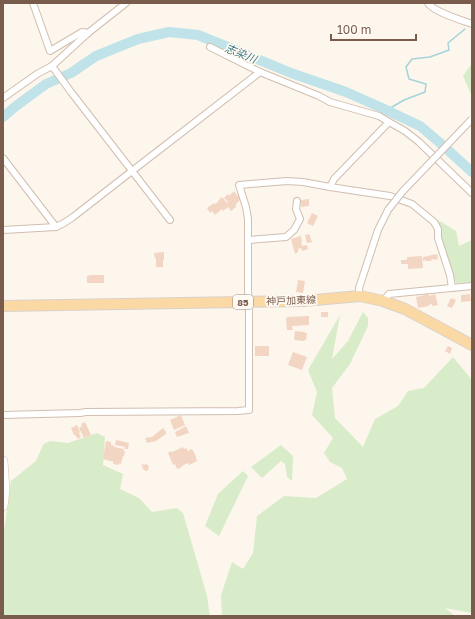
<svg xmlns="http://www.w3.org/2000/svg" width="475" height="619" font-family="'Golos Text','Noto Sans JP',sans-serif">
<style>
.green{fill:#d8ecc9}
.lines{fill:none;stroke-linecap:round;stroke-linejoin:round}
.stream{stroke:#a5d3da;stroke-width:1.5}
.river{stroke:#bfe3e8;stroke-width:10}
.building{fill:#f3d5c3}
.street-casing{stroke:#d1beb0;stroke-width:8}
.secondary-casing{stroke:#d6c0b0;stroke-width:10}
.primary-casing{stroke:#dad1cd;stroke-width:12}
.street{stroke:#fff;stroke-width:6}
.secondary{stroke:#fff;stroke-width:9}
.primary{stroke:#fbd9a5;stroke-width:10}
.street-bridge-casing{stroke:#d1beb0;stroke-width:8;stroke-linecap:butt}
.street-bridge{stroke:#fff;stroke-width:6}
.labels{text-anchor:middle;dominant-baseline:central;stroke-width:3.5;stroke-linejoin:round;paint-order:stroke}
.shield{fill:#fffaf3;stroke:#a28b7f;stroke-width:1}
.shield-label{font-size:9px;font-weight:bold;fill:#7a5c4d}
.street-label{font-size:10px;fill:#7a5c4d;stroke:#fffaf3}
.water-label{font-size:11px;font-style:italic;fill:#437c86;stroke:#fffaf3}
</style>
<rect width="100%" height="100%" fill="#fdf6ec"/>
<g class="green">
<polygon points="472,63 472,96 463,76"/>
<polygon points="438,220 456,231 459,246 472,240 472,282 456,283 444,249"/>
<polygon points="363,312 368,318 368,326 350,364 332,388 335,418 363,447 375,419 398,406 408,391 424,388 453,357 472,380 472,613 445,608 455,616 222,616 221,595 232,562 243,569 253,553 257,516 284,496 316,498 347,479 342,468 330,462 324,453 333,438 312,415 317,392 308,370 340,315 332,359 348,341"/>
<polygon points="97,433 105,437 103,465 123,474 120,489 139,498 152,512 177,508 183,513 207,596 210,616 3,616 3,538 11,481 36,461 43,445 46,443 50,441 68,443"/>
<polygon points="281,445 293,456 292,481 287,477 285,464 281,461 262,478 251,467"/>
<polygon points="243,471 248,476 219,536 205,526 218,494"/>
</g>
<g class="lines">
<polyline class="stream" points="387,110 404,100 425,92 426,84 409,79 406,67 412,59 430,57 449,50 448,43 465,29"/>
<polyline class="river" points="3,117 16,106 46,84 71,73 96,56 138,39 169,32 198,35 240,52 291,73 346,92 382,108 420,126 439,142 472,172"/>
</g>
<g class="building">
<polygon points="234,191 240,199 239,201 236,204 236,207 231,211 228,207 223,211 222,209 215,215 212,211 210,213 207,208 214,203 215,204 218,202 218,201 222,197 227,203 228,202 224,198 228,194 229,196"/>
<polygon points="309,199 309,206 301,207 301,200"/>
<polygon points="312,213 318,216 313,226 307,223"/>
<polygon points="309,234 312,242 307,243 305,235"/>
<polygon points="301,236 302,242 301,243 302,246 307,245 308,249 302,251 301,248 298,249 298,252 295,254 291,239"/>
<polygon points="164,252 164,260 163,260 163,267 156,267 156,258 155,259 154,253"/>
<polygon points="437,254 438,259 434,260 434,259 431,259 432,261 426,261 426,260 423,261 423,257"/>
<polygon points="422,256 423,268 408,269 408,264 401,264 401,260 407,260 407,257"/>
<polygon points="91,275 104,275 104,283 87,283 87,276"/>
<polygon points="298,280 305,281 303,293 296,292"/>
<polygon points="429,294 429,296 435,294 438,305 432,306 432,304 429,305 429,306 418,308 416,297"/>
<polygon points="470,294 471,301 461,302 461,295"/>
<polygon points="451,298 456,300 452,308 447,306"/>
<rect x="321" y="312" width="7" height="5"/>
<polygon points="309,316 309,325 292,326 293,330 287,330 286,319 287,317"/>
<polygon points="295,331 305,332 305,333 307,333 306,340 305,340 304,341 294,340"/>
<rect x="255" y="346" width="14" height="10"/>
<polygon points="448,346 452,348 450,354 445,351"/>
<polygon points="293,352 307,357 302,370 288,365"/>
<polygon points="181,415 185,425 174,430 170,420"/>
<polygon points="85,422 91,435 84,438 79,428 82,426 81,424"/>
<polygon points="77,425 80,432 79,433 81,437 78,439 75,435 74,435 71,428"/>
<polygon points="186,426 189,433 177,437 175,432"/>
<polygon points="163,428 166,432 166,434 156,441 147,443 145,438 152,437"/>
<polygon points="116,440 129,443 128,449 124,449 125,447 115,445"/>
<polygon points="106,441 111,442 111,445 115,446 114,447 124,449 123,451 125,451 124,456 123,456 121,464 119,463 119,465 113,464 114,462 103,459"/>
<polygon points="183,447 184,449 186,448 188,451 191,449 192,450 193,450 196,457 196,458 197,461 189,465 188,463 182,466 182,467 180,468 177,469 175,464 173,465 168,453 171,451 172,452"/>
<polygon points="143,464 144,465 146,464 149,466 148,468 149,469 147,471 146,471 142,468 143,467 141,465"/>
</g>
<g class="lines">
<defs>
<g id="street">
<polyline points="33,3 50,51 82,32 88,33"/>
<path d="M428,3C434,12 461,20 472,24"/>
<polyline points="210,47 260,72"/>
<polyline points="52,66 71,92 170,220"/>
<polyline points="3,98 37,74 52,66 88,33 126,3"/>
<polyline points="389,122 405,131 419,142 472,193"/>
<polyline points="3,158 56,227"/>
<polyline points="3,230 56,227 64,223 73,217 132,171 260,72 319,96 330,102 379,116 389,122 334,179 330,187"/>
<polyline points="249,240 286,237 294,230 300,219 296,209 297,201"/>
<polyline points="360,296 359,288 378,230 388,210"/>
<polyline points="383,301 389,294 472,286"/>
<polyline points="3,415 80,413 86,412 238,411 249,410 249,316 248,288 248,219 246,207 239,185 287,181 303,182 330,187 390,196 412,204 434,222 438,229 438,238 450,275 452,288"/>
</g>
<polyline id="secondary" points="3,461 5,490 3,506"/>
<polyline id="primary" points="3,306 304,301 360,296 383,301 405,309 472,345"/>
</defs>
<use href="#street" class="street-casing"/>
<use href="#secondary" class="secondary-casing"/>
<use href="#primary" class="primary-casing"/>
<use href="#street" class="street"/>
<use href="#secondary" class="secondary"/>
<use href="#primary" class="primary"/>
<defs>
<polyline id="street-bridge" points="388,210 403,191 472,119"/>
</defs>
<use href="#street-bridge" class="street-bridge-casing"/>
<use href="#street-bridge" class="street-bridge"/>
</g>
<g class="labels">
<rect class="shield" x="233" y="295" width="20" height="14" rx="3"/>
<g class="shield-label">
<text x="243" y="302">85</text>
</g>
<g class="street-label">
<text transform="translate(291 300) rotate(-2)">神戸加東線</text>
</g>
<g class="water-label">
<text transform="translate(241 53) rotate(22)">志染川</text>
</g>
</g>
<rect width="475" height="619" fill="none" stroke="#7a5c4d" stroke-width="8"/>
<path d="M331 34v6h85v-6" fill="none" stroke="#7a5c4d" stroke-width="2"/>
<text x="337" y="34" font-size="12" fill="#7a5c4d" stroke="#fffaf3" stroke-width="3" paint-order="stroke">100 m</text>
</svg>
